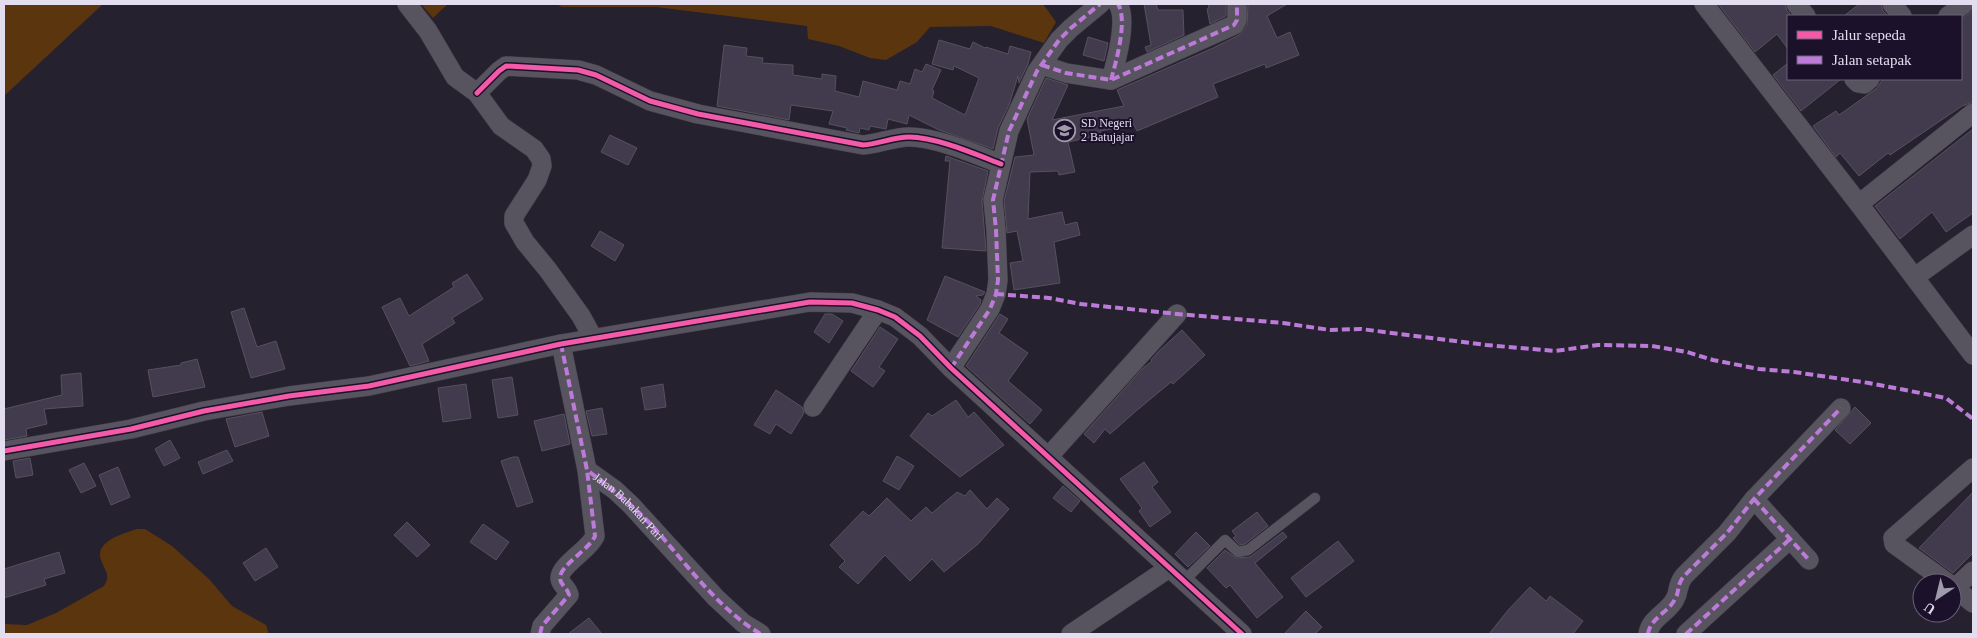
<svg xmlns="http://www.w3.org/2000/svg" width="1977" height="638" font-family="'Times New Roman',serif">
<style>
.green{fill:#5a350d}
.building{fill:#423b4d;stroke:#56515e}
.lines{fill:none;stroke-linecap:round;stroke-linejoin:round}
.service-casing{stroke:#423d4a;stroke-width:11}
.minor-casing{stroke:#423d4a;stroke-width:20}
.service{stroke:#57535f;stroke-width:10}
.minor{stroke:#57535f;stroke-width:19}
.quiet{stroke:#bd7bd9;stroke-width:4;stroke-dasharray:8 4;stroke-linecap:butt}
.cycleway-casing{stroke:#1b112b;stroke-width:8}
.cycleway{stroke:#f35aa7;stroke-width:5}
.labels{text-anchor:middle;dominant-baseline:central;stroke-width:4;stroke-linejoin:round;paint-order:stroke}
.poi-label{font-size:12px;fill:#e2ddef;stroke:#1b112b;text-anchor:start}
.street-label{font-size:12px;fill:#e2ddef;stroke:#1b112b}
</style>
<rect width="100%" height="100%" fill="#26212f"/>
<g class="green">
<polygon points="4,4 103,4 4,96"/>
<polygon points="421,4 448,4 433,18"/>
<polygon points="556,4 1043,4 1056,22 1044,43 991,26 930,27 917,42 886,60 870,58 839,46 808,39 807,26 656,7 562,7"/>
<path d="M137,529H145L172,546L209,579L232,606L266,625L269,634H4V624L27,625L56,613L104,586C111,575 105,571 101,560C94,541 125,533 137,529Z"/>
</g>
<g class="building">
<polygon points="1144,4 1156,4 1158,10 1183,10 1184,35 1147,52 1145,47 1151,45"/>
<polygon points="1208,4 1226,4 1226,16 1210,24 1207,9 1209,8"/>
<polygon points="1248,4 1287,4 1267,16 1277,38 1290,32 1299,55 1266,68 1265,64 1213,84 1218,97 1137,131 1134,125 1100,131 1101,135 1068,142 1075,172 1059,175 1058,171 1030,172 1028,219 1062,212 1065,225 1077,222 1080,235 1054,242 1060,283 1014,290 1010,263 1023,261 1017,231 1007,233 1004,201 1015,157 1034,155 1027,119 1046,78 1068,85 1052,120 1124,106 1117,90 1213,48 1239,35 1247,25"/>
<polygon points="1718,4 1785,4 1787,11 1792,16 1788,16 1788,49 1777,34 1755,52"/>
<polygon points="1859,4 1881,4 1883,11 1888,16 1844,16"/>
<polygon points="1973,10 1973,102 1962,106 1890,155 1888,153 1859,176 1840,153 1836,157 1813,126 1836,111 1839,115 1849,108 1877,88 1883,79 1961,79 1961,20"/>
<polygon points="1088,37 1108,43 1104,61 1083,55"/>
<polygon points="939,40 970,49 973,42 985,48 986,47 1008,54 1010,46 1031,52 1028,64 1019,83 1018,76 1009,105 998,128 993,149 939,130 909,115 907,124 888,119 886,129 870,126 869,130 860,128 859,133 846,130 847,128 829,124 833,111 791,105 789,120 717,106 724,45 747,48 746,56 763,58 762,63 793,65 793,75 822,79 822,74 836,76 835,91 859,97 863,81 897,90 900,81 910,84 915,69 922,72 926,64 941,70 932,90 934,91 932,98 965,115 979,78 954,66 953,70 932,64"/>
<polygon points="1788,63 1788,79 1841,79 1801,111 1773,75"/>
<polygon points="1973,129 1973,213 1946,232 1932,212 1900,239 1875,206"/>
<polygon points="610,135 637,148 628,165 601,152"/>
<polygon points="946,156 988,171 982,201 986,251 942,248 950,161 945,161"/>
<polygon points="600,231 624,245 615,261 591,246"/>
<polygon points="467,274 483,299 452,318 455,323 422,344 429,361 410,366 382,307 400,298 409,316 454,287 452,283"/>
<polygon points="945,276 985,292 983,295 976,296 981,300 980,304 958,337 927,320"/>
<polygon points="244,308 257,347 276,341 285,369 251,378 231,312"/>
<polygon points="825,314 832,314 843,321 829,343 814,332"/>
<polygon points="1000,314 1008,319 999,333 1028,353 1008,381 1042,410 1030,424 966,366"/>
<polygon points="880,327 898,339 879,367 885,371 873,387 851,371"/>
<polygon points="1182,330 1205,355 1173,384 1171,382 1136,411 1110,434 1105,429 1094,443 1084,434 1142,369 1152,361 1151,360 1159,351"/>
<polygon points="197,359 205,387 153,397 148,370 181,365 181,363"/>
<polygon points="81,373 83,406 44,409 47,424 26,429 27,436 4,440 4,409 62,395 61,375"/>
<polygon points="512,377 518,415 498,418 492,380"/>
<polygon points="466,384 471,418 443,422 438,388"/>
<polygon points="663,384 666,407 645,410 641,388"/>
<polygon points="776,390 802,407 804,413 791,434 776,424 770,434 754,425"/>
<polygon points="956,400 968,417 974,412 1004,445 960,477 910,436 928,413 932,416"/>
<polygon points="1855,407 1871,423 1850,444 1835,430"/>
<polygon points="602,408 607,434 592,436 586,411"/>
<polygon points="262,412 269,436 235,447 226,419"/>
<polygon points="564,414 570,444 542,451 534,421"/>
<polygon points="170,440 180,458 164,466 155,449"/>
<polygon points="227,450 233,461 203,474 198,462"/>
<polygon points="897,456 914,466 899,490 883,481"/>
<polygon points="513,457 518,457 533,502 517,507 501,461"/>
<polygon points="30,458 33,475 16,478 13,461"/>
<polygon points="1144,462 1158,482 1152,487 1171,512 1150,527 1139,511 1142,508 1120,479"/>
<polygon points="84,463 96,486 81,493 69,470"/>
<polygon points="118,467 130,497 111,505 99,475"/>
<polygon points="1063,486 1080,501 1071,512 1053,498"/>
<polygon points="970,490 987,509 997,498 1009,509 978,544 944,572 932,559 910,581 885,555 858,584 839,567 845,561 830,545 863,511 869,516 887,498 911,521 926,507 932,513 957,492 965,496"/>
<polygon points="1973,492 1973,553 1953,573 1919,548"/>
<polygon points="1257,512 1268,526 1245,544 1240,545 1233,538 1236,536 1232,531"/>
<polygon points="407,522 430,545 417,557 394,535"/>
<polygon points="483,524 509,542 496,560 470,542"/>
<polygon points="1196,532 1210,546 1188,567 1175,554"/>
<polygon points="1283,532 1287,537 1255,563 1283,597 1257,618 1230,585 1226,588 1207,568 1225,550 1236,558 1250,557"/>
<polygon points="1338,541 1354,561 1306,597 1291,578"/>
<polygon points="266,548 278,567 255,581 243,563"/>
<polygon points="59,552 65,573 44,579 46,585 4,598 4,569"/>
<polygon points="1530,587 1546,601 1550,596 1583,621 1573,634 1489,634 1509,609"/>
<polygon points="1306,611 1322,627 1315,634 1284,634"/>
<polygon points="589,618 602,634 568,634"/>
</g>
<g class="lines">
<defs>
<polyline id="service" points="1184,581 1225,540 1238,552 1248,550 1315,498"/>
<g id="minor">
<polyline points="407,4 428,31 455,77 477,93 501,126 534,149 541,159 542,166 537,180 514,216 514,223 525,242 548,270 581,316 593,338"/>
<polyline points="1704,4 1859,204 1973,355"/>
<polyline points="1796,4 1806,16"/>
<polyline points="1892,4 1902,16"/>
<polyline points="1948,16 1964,4"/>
<polyline points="1042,65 1066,73 1111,80 1234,25 1237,20 1237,4"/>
<polyline points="1854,79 1858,83 1864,84 1870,79"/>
<path d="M1111,80C1116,62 1128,20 1118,4"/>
<path d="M477,93L499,71L506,66L578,70L596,75L650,101L698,114L863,145C878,144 894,137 909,137C936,137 975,154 1001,164"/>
<polyline points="1859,204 1973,113"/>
<polyline points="1915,277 1973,235"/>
<path id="s1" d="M561,344L587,470L615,490L631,505L716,598L743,623L761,634"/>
<polyline points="951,368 990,309 996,294 998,280 996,230 993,200 1009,131 1037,71 1059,40 1071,28 1100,4"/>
<polyline points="813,407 878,310"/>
<polyline points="4,451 131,429 204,411 289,396 369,386 561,344 810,302 852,303 878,310 895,317 920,336 951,368 1242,634"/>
<polyline points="1049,456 1177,314"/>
<polyline points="1754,499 1809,560"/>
<polyline points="1948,583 1894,544 1893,538 1973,468"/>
<polyline points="1952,586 1973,603"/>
<polyline points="1955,588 1973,571"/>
<path d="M540,634L542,626L569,595C568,588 560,585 560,578C560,565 589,550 595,536L587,470"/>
<polyline points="1071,634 1169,568"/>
<path d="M1648,634C1650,618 1669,612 1675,599C1680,591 1676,586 1684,576L1727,533L1754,499L1841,408"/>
<polyline points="1686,634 1790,539"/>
</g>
</defs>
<use href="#service" class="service-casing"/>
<use href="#minor" class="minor-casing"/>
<use href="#service" class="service"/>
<use href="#minor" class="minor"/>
<g class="quiet">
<polyline points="1042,65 1066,73 1111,80 1234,25 1237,20 1237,4"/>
<path d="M1111,80C1116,62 1128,20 1118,4"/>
<polyline points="996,294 1049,298 1081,304 1177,314 1283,323 1330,330 1361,329 1486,345 1555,351 1598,345 1652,346 1687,352 1713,360 1759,369 1794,372 1869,383 1946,398 1973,419"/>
<path d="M561,344L587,470C612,489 635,507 656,530C688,566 718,608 759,633L758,634"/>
<polyline points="951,368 990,309 996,294 998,280 996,230 993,200 1009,131 1037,71 1059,40 1071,28 1100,4"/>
<polyline points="1754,499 1809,560"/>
<path d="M540,634L542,626L569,595C568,588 560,585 560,578C560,565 589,550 595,536L587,470"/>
<path d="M1648,634C1650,618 1669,612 1675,599C1680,591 1676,586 1684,576L1727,533L1754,499L1841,408"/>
<polyline points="1686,634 1790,539"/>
</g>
<defs>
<g id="cycleway">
<path d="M477,93L499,71L506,66L578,70L596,75L650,101L698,114L863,145C878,144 894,137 909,137C936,137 975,154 1001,164"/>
<polyline points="4,451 131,429 204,411 289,396 369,386 561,344 810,302 852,303 878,310 895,317 920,336 951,368 1242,634"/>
</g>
</defs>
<use href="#cycleway" class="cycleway-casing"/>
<use href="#cycleway" class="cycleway"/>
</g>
<defs>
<symbol id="school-ring" viewBox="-11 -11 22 22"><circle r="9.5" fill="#1b112b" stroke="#a09bac" stroke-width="1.5"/><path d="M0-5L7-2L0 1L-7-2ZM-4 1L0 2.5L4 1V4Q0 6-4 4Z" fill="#a09bac"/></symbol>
</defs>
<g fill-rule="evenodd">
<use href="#school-ring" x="1052" y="118" width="25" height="25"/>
</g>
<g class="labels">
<g class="poi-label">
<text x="1081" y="123">SD Negeri<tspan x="1081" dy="14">2 Batujajar</tspan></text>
</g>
<g class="street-label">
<text stroke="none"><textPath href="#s1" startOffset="184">Jalan Babakan Pari</textPath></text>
</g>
</g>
<rect width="1977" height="638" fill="none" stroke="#e2ddef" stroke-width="10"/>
<rect x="1787" y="15" width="175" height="65" fill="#1b112b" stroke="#6b6379"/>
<rect x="1797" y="31" width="25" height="8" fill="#f35aa7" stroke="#6b6379"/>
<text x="1832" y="40" font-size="15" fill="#e2ddef">Jalur sepeda</text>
<rect x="1797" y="56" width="25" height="8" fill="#bd7bd9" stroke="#6b6379"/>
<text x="1832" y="65" font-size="15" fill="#e2ddef">Jalan setapak</text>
<g transform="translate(1937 598) rotate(215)"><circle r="24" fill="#1b112b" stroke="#6b6379"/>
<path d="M0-4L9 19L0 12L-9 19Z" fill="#a09bac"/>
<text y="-8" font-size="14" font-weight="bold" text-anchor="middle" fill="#e2ddef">U</text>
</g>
</svg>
